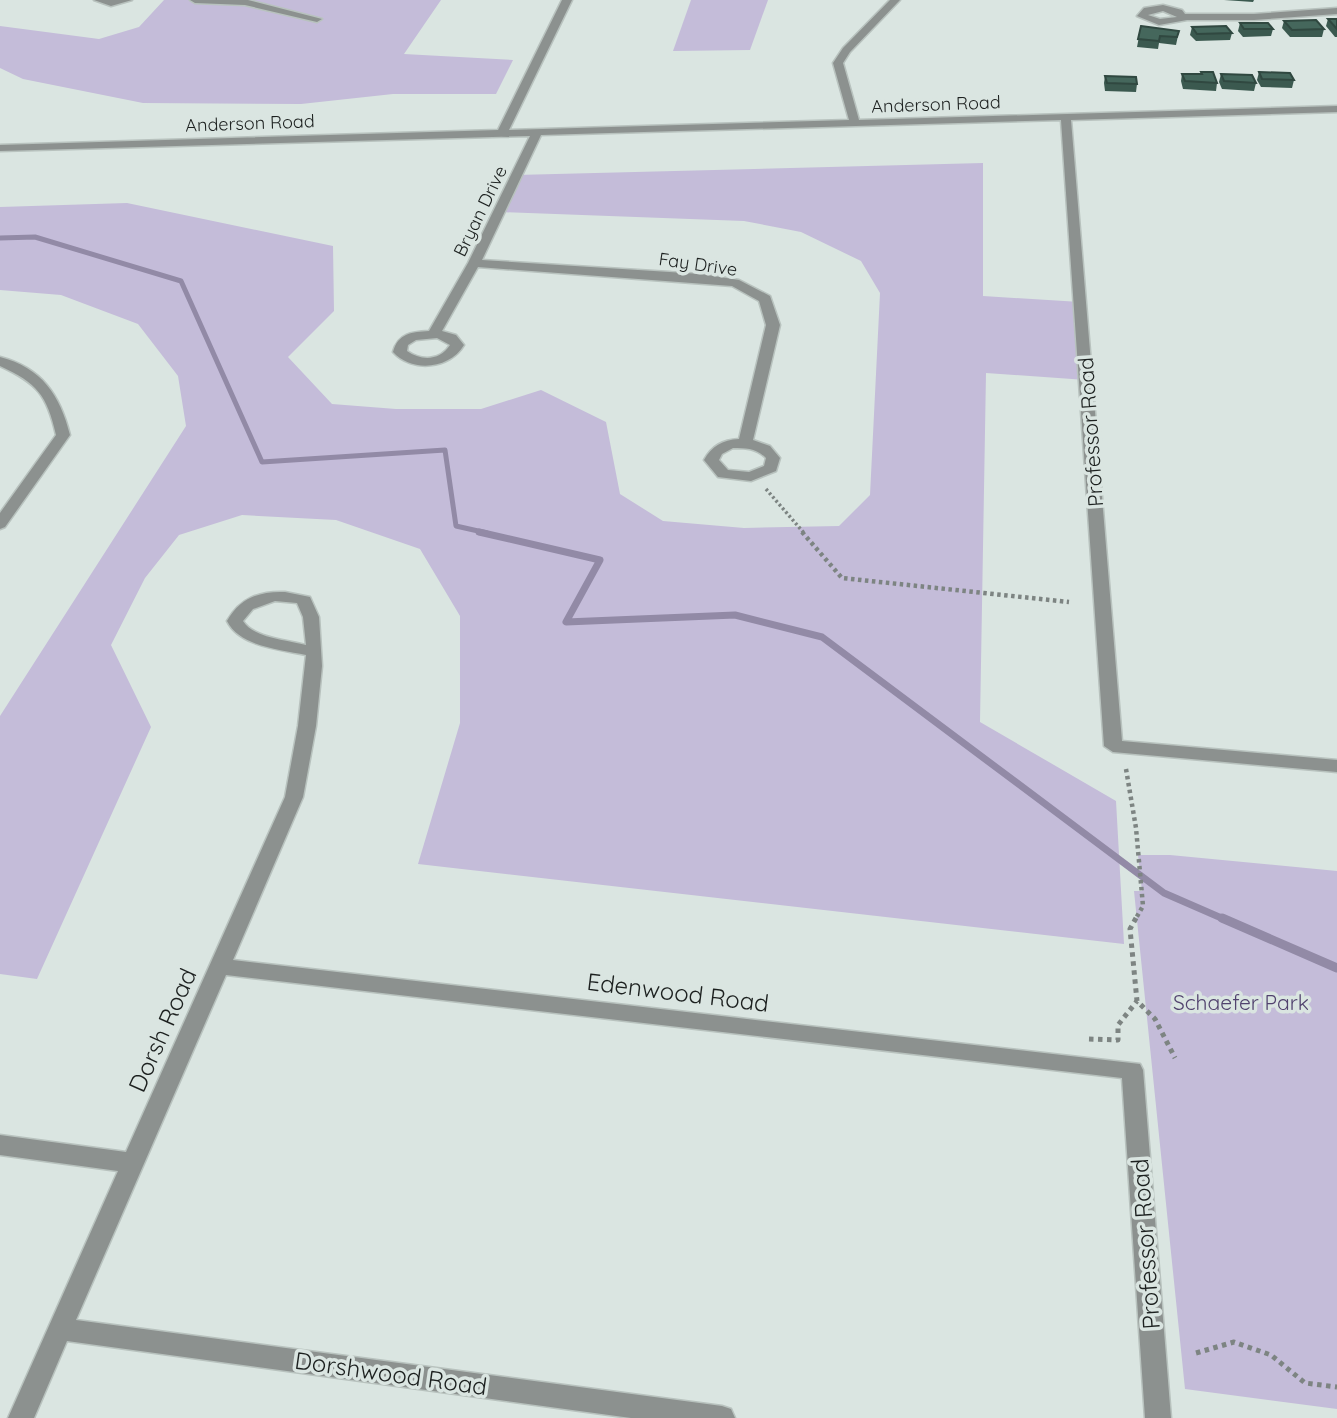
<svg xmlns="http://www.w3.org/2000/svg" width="1337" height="1418" font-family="Quicksand,sans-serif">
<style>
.green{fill:#c4bcd9}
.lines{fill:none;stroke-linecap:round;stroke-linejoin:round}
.stream-far2{stroke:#928aa6;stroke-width:5}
.stream-far1{stroke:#928aa6;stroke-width:7}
.stream{stroke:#928aa6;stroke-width:9}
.minor-casing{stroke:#b8c2be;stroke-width:3}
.path-far2{stroke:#7d8482;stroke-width:3.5;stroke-dasharray:2.5 2.5;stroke-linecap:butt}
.path-far1{stroke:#7d8482;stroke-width:4.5;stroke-dasharray:3.5 3.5;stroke-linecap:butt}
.path{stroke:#7d8482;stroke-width:5;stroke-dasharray:4.5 4.5;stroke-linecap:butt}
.minor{fill:#8c918f;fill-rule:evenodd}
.wall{fill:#3b594f}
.building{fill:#45675c;stroke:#304840;stroke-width:2}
.labels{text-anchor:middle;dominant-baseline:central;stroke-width:7;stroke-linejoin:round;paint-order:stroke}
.far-street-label{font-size:18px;fill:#1c201f;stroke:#dae5e1}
.street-label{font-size:21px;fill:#1c201f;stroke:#dae5e1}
.park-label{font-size:21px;fill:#51426e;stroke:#dae5e1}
.near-street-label{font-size:24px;fill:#1c201f;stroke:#dae5e1}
</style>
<rect width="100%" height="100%" fill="#dae5e1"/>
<g class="green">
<polygon points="164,0 441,0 404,54 513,60 496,94 393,94 301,104 143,103 23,79 0,68 0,26 99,39 139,27"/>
<polygon points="691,0 768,0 750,50 673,51"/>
<polygon points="983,163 983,296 1080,302 1086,380 986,373 980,722 1116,801 1124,944 418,864 460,723 460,616 420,549 336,520 242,515 179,535 145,578 111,645 151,727 37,979 0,974 0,716 186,426 178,376 138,324 61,295 0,290 0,207 127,203 333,246 334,311 288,357 332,404 396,409 481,409 541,390 606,422 620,494 663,521 744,528 839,526 870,495 880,293 861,261 801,232 744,221 499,212 516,175"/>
<polygon points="1138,855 1170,855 1337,871 1337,1409 1185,1389 1134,891 1142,891"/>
</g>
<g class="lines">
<polyline class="stream-far2" points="0,238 35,237 181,281 262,462 445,450 456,526 487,533"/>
<polyline class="stream-far1" points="479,532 600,560 566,622 735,615 822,637 1164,893 1226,920"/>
<polyline class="stream" points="1222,918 1337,968"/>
<defs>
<g id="minor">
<polygon points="94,0 132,0 111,6"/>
<polygon points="190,0 248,0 322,19 317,22 245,5 195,3"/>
<path d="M562,0H572L509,130L849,120L833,63L843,48L890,0H900L850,52L843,63L859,120L1337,106V112L1071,120L1122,741L1337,760V772L1113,752L1104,746L1061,120L541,135L482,260L701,274L739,280L770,296L780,325L753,440L770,446L780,458L776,471L751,481L718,477L704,460C712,446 722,440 739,439L766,325L759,301L732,286L478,267L442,331L456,335L464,345C450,369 412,373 393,352C398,333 412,332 429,331L468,263L530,136L0,151V145L498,130ZM437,338L450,345C440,361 421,361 407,351L408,345L416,340ZM733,448C746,448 756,448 766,458L764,466L749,472L728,470L719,460L722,454Z"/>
<path d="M1163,5L1182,10L1185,14H1254L1337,8V14L1254,20H1187L1159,25L1137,16L1144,8ZM1163,11L1177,17L1160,19L1148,15Z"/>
<path d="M0,357C42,368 60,395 70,435L5,527L0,529V513L56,435C47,395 37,383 0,366Z"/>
<path d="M285,592L310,597L319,617L322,666L316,726L303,797L233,960L1140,1064L1143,1070L1171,1418H1145L1122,1078L226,975L76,1320L722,1406L731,1409L735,1418H631L67,1341L34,1418H8L118,1171L0,1155V1135L126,1152L285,797L298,726L306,655C280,649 240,647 227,621C240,598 259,591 285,592ZM275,601L297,603L303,617L306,645C288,640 253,638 243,621L253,609Z"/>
</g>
</defs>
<use href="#minor" class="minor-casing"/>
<polyline class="path-far2" points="766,489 804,533"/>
<g class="path-far1">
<polyline points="802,532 842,578 1069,602"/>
<polyline points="1126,769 1136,828 1143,906 1135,920"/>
</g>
<g class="path">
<polyline points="1136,918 1130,929 1137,1001 1155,1019 1175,1058"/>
<polyline points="1089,1039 1118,1040 1118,1025 1137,1001"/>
<polyline points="1196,1353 1234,1342 1271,1355 1305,1383 1337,1387"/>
</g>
<use href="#minor" class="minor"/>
</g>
<g class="wall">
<polygon points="1224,0 1254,0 1253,2"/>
<polygon points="1328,19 1337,19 1337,37 1335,37 1326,26"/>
<polygon points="1284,21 1324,29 1322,37 1290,37 1282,28"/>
<polygon points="1240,23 1273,29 1271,36 1243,37 1238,31"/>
<polygon points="1141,26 1179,31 1176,45 1159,43 1158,49 1137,47"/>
<polygon points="1192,27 1232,33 1230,40 1196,41 1190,35"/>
<polygon points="1201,72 1217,83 1216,91 1183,89 1181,81 1182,74 1201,74"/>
<polygon points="1259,72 1294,80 1292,88 1261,87 1257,80"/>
<polygon points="1221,74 1256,83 1254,91 1222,89 1219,82"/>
<polygon points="1105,76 1137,84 1136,92 1105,91 1104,83"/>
</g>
<g class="building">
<polygon points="1328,19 1337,19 1337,29"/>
<polygon points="1316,20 1324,29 1292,30 1284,21"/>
<polygon points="1240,23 1268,23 1273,29 1244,29"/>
<polygon points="1141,26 1179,31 1177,37 1160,36 1159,41 1138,39"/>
<polygon points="1226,26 1232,33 1197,34 1192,27"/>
<polygon points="1201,72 1213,72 1217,83 1185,81 1182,74 1202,74"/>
<polygon points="1259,72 1290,73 1294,80 1262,79"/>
<polygon points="1221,74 1252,75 1256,83 1224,81"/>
<polygon points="1105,76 1136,77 1137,84 1107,83"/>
</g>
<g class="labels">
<g class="far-street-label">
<text transform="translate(936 104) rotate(-2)">Anderson Road</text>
<text transform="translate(250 123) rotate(-2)">Anderson Road</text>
<text transform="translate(480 211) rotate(-64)">Bryan Drive</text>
<text transform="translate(698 264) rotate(8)">Fay Drive</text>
</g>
<g class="street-label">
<text transform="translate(1090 432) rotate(-94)">Professor Road</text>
</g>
<g class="park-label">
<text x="1241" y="1002">Schaefer Park</text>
</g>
<g class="near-street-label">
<text transform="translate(678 992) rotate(7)">Edenwood Road</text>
<text transform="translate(162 1030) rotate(-66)">Dorsh Road</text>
<text transform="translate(1145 1244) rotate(-94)">Professor Road</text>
<text transform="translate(391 1373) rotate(8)">Dorshwood Road</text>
</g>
</g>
</svg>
